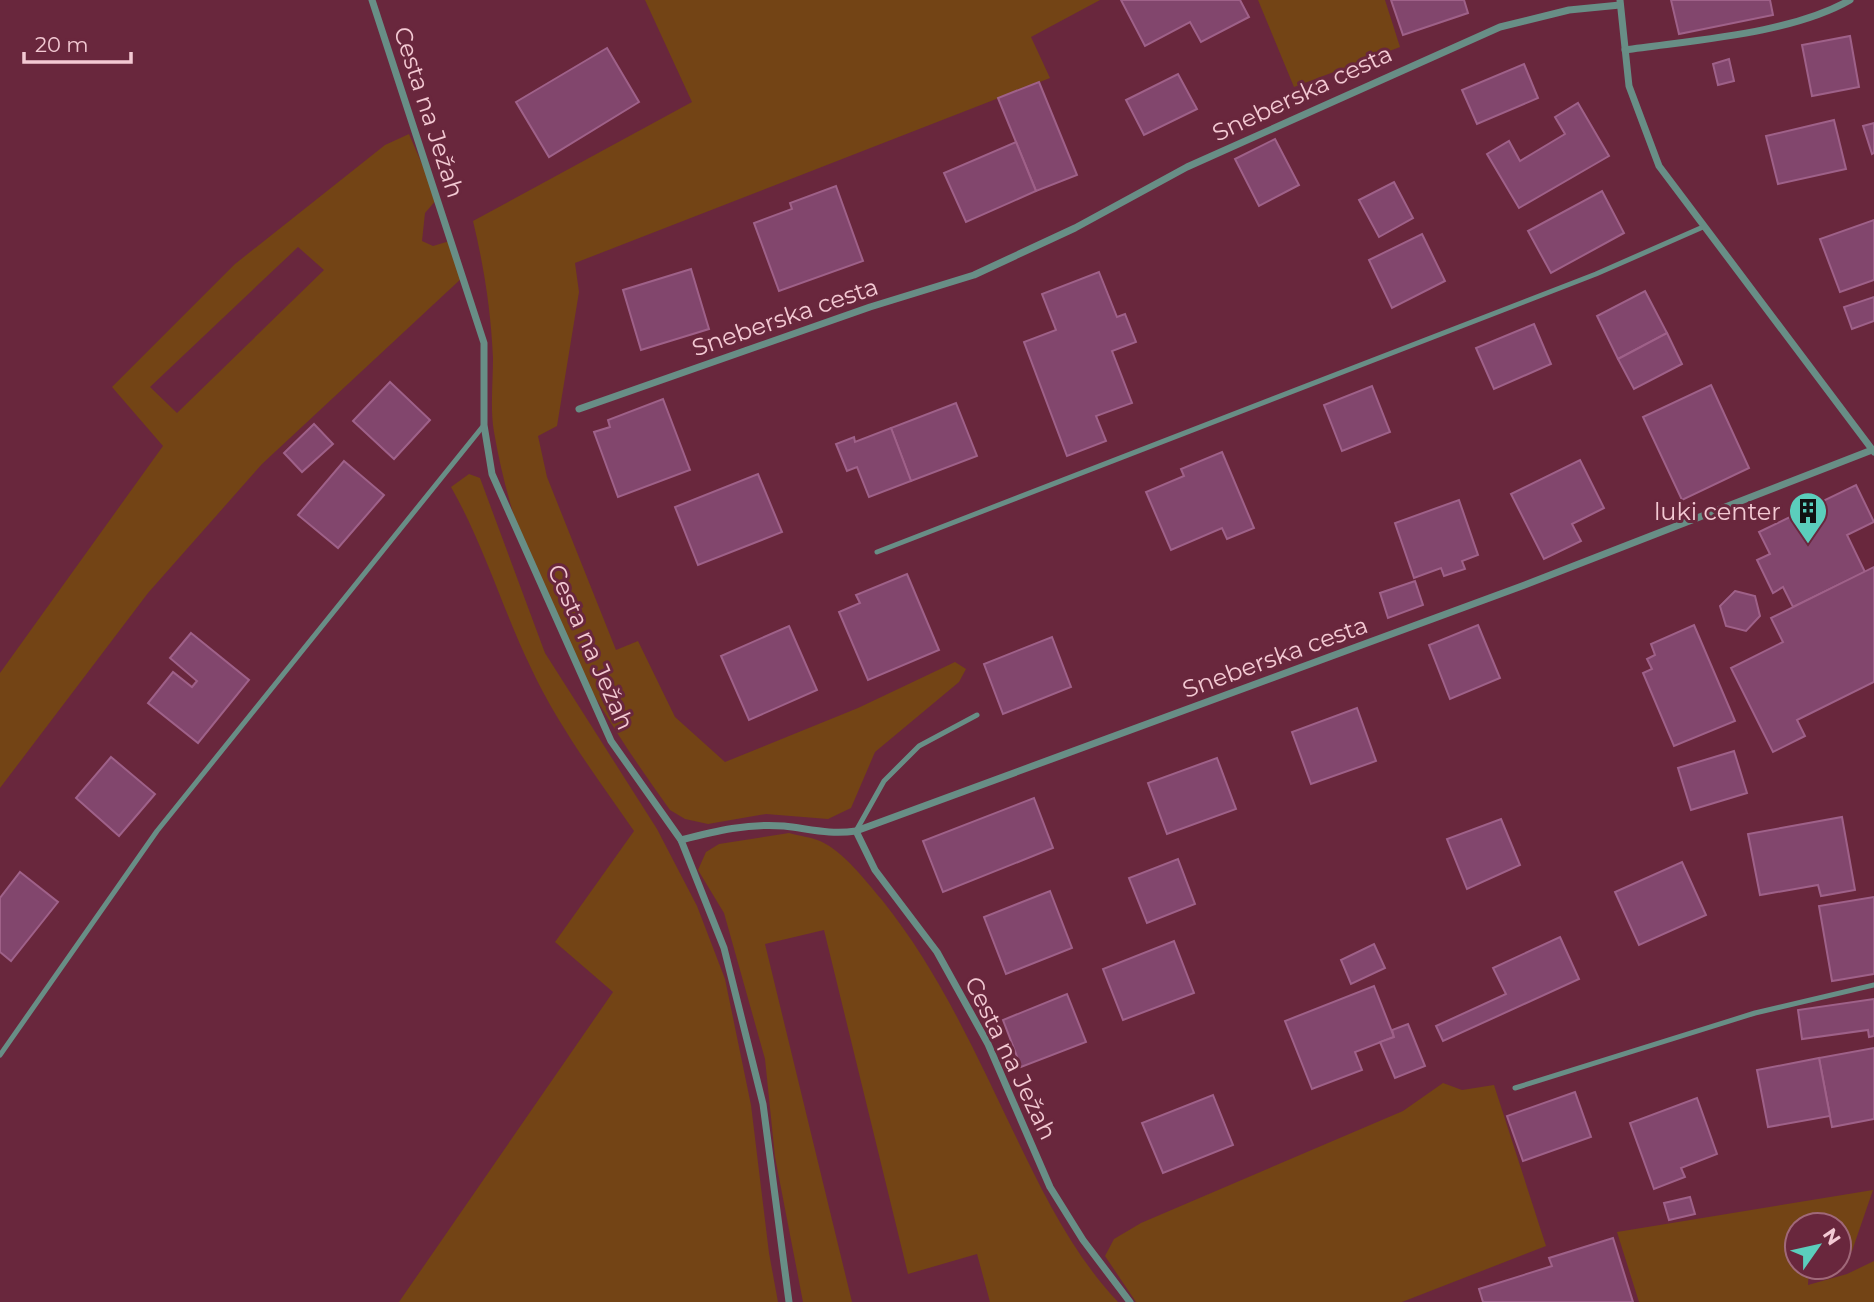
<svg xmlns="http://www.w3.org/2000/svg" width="1874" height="1302" font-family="Montserrat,sans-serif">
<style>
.green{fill:#734415;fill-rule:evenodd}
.building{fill:#82466d;stroke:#9f6189;stroke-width:2}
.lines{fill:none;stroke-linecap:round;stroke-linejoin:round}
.service{stroke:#688e86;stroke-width:5}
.minor{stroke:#688e86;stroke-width:7}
.labels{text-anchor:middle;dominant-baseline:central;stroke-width:6;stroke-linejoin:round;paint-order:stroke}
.street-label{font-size:24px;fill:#f3c9d3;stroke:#69273d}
.poi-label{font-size:24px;fill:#f3c9d3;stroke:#69273d;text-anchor:end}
</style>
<rect width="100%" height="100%" fill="#69273d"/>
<g class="green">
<path d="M645,0H1100L1031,37L1050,78L575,263L579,292L557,426L538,436L547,477L616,650L638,641L675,717L725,762L858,708L955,662L966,669L959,682L875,752L851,808L828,819L766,814L708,824L685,819L670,810C586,694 519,576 494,432C490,409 493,382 493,358C491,311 484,267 473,221L692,102Z"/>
<polygon points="1258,0 1385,0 1400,47 1294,87"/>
<path d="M409,134L437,199L425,213L422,241L433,246L453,240L463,277L262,464L148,593L0,788V673L163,446L112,387L235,264L385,145ZM298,247L324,270L177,413L150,387Z"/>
<path d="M469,474L480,478L545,653L657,829L697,906L725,979L751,1105L769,1253L778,1302H399L613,992L555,942L634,831C598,779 558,726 531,668C502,608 484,545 451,487Z"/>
<path d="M789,833C799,836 811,837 820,841C844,852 865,880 882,900C939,971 976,1054 1015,1135C1044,1195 1072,1253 1118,1302H990L977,1254L908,1274L824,930L765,944L852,1302H803L775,1157L765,1059L724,913L698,870L706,852L719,844Z"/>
<polygon points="1443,1083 1462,1090 1494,1085 1546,1246 1402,1302 1136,1302 1105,1256 1114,1239 1141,1223 1403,1111"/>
<polygon points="1873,1190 1852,1251 1839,1256 1839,1225 1797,1225 1797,1267 1809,1267 1808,1285 1847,1274 1874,1261 1874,1302 1639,1302 1617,1232"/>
</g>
<g class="building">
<polygon points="1121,0 1240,0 1249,17 1201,42 1190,22 1145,46"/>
<polygon points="1391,0 1464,0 1468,13 1403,35"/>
<polygon points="1671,0 1770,0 1773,15 1679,34"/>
<polygon points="1850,36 1859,87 1812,96 1802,45"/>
<polygon points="607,48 639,102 549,157 516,102"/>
<polygon points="1729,59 1734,81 1718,85 1713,64"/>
<polygon points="1524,64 1538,98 1477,124 1462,90"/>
<polygon points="1178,74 1197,109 1144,135 1126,100"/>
<polygon points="1039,82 1077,175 1036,191 998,98"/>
<polygon points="1578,103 1609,156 1519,208 1487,154 1509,141 1520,161 1565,134 1555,117"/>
<polygon points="1834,120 1846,169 1778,184 1766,136"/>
<polygon points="1874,123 1874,153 1872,154 1863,126"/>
<polygon points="1275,139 1299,185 1259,206 1235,159"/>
<polygon points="1016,142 1036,191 966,222 944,173"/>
<polygon points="1394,182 1413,218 1379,237 1359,200"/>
<polygon points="836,186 863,261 779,291 754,223 792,209 790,203"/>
<polygon points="1602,191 1624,233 1551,273 1528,231"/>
<polygon points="1874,220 1874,280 1840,292 1820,239"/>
<polygon points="1422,234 1445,281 1392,308 1369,260"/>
<polygon points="691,269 709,329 641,350 623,290"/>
<polygon points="1099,272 1117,317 1125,314 1136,342 1112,351 1132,403 1096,416 1106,441 1067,456 1024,342 1056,330 1042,294"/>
<polygon points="1645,291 1667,333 1618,359 1597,316"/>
<polygon points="1874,297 1874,321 1852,329 1844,307"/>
<polygon points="1534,324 1551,364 1494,389 1476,348"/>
<polygon points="1667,333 1682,364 1634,389 1618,359"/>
<polygon points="390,382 430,420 394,459 353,421"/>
<polygon points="1711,385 1749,468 1682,500 1643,417"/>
<polygon points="1372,386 1390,432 1342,451 1324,405"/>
<polygon points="663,399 690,470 618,497 594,432 610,427 608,420"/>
<polygon points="956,403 977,456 911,481 891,428"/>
<polygon points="314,424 333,444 302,472 284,453"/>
<polygon points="891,428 911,481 869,497 857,467 847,471 836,444 854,437 855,442"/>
<polygon points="1222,452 1254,528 1227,539 1222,528 1171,550 1146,492 1184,476 1181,469"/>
<polygon points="1580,460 1604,508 1572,524 1581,541 1544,559 1511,494"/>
<polygon points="344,461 384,495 338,548 298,515"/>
<polygon points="758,474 782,532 698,565 675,507"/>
<polygon points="1856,485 1874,522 1847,535 1865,572 1793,607 1783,587 1773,593 1757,560 1770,554 1759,532"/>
<polygon points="1459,500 1478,555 1462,561 1465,569 1444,576 1441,568 1414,578 1395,523"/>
<polygon points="1874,567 1874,682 1797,720 1805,736 1773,752 1731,668 1783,642 1771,618"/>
<polygon points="907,574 939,650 868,680 839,612 860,603 856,595"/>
<polygon points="1415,581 1423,605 1388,618 1380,593"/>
<polygon points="1735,591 1755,596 1760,616 1746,631 1726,626 1720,606"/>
<polygon points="1478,625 1500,678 1450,699 1429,645"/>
<polygon points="1694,625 1735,721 1674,746 1643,673 1652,669 1647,659 1655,655 1651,644"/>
<polygon points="789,626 817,690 749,720 721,656"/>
<polygon points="191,633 249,680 198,743 148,703 173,672 192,687 197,681 170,658"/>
<polygon points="1052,637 1071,687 1003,714 984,664"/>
<polygon points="1357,708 1376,761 1311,784 1292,732"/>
<polygon points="1734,751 1747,793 1691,810 1678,768"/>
<polygon points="111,757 155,794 119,836 76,798"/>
<polygon points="1217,758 1236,809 1167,834 1148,783"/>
<polygon points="1034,798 1053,848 943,892 923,841"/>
<polygon points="1842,817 1855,890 1821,896 1818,885 1760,895 1748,834"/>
<polygon points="1501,819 1520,865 1467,889 1447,839"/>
<polygon points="1178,859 1195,904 1147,923 1129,878"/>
<polygon points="1682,862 1706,915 1639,945 1615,892"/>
<polygon points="20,872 58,902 11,961 0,952 0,898"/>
<polygon points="1050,891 1072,948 1006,974 984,917"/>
<polygon points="1874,897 1874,974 1832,981 1819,906"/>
<polygon points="1560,937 1579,979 1443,1041 1436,1026 1506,994 1493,968"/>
<polygon points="1174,941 1194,993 1123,1020 1103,969"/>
<polygon points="1374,944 1385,968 1351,984 1341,960"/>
<polygon points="1374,986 1394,1037 1355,1052 1362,1070 1312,1089 1285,1021"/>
<polygon points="1067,994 1086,1042 1021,1067 1003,1020"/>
<polygon points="1874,999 1874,1036 1869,1037 1868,1030 1802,1039 1798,1010"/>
<polygon points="1408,1024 1425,1066 1395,1078 1380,1042 1394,1037 1392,1030"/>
<polygon points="1874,1048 1874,1119 1832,1127 1819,1058"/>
<polygon points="1819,1058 1830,1116 1768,1127 1757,1070"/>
<polygon points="1575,1092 1591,1137 1523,1161 1507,1116"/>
<polygon points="1213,1095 1233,1145 1163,1173 1142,1123"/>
<polygon points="1697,1098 1717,1154 1681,1168 1685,1177 1654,1189 1630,1123"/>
<polygon points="1690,1197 1695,1214 1669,1220 1664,1203"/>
<polygon points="1613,1238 1633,1302 1483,1302 1479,1289 1552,1266 1549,1258"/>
</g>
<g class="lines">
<g class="service">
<polyline points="877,552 1596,274 1703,227"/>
<polyline points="856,831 884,781 919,746 977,715"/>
<polyline points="0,1055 157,831 484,425"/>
<polyline points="1515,1088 1755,1013 1874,985"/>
</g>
<g class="minor">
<polyline points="372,0 484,343 484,425 492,474 611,741 681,840 724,948 763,1104 789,1302"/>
<polyline points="1620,0 1629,86 1659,166 1874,452"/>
<path d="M1625,50C1693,40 1791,34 1850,0"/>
<polyline points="579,409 870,307 974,275 1075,228 1187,167 1500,27 1569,10 1620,5"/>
<polyline points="856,831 875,870 937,952 988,1044 1050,1187 1083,1240 1130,1302"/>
<path d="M681,840C716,831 748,823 784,826C810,829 830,835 856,831L1522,586L1872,450"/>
</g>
</g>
<defs>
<symbol id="building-pin" viewBox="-11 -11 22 30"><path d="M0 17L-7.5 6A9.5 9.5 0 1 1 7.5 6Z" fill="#5bcebc" stroke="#69273d"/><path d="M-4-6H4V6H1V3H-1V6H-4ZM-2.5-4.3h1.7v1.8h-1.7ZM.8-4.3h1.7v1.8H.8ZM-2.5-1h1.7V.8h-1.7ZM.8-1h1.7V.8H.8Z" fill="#111"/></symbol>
</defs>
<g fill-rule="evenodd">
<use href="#building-pin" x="1786" y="489" width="44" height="60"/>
</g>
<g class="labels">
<g class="street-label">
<text transform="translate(1302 93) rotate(-25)">Sneberska cesta</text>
<text transform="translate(429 112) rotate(72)">Cesta na Ježah</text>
<text transform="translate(785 317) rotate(-19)">Sneberska cesta</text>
<text transform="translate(591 647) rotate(66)">Cesta na Ježah</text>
<text transform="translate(1275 657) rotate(-20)">Sneberska cesta</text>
<text transform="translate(1011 1058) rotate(64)">Cesta na Ježah</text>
</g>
<g class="poi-label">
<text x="1781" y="511">luki center</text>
</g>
</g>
<g transform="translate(1818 1246) rotate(56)"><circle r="33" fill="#69273d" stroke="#a06879" stroke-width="2"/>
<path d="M0-5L12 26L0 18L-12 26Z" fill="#5bcebc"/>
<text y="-10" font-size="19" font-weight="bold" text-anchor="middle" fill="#f3c9d3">N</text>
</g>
<path d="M24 52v10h107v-10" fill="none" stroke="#f3c9d3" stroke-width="3.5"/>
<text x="35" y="52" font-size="21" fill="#f3c9d3" stroke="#69273d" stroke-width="5" paint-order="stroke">20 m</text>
</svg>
